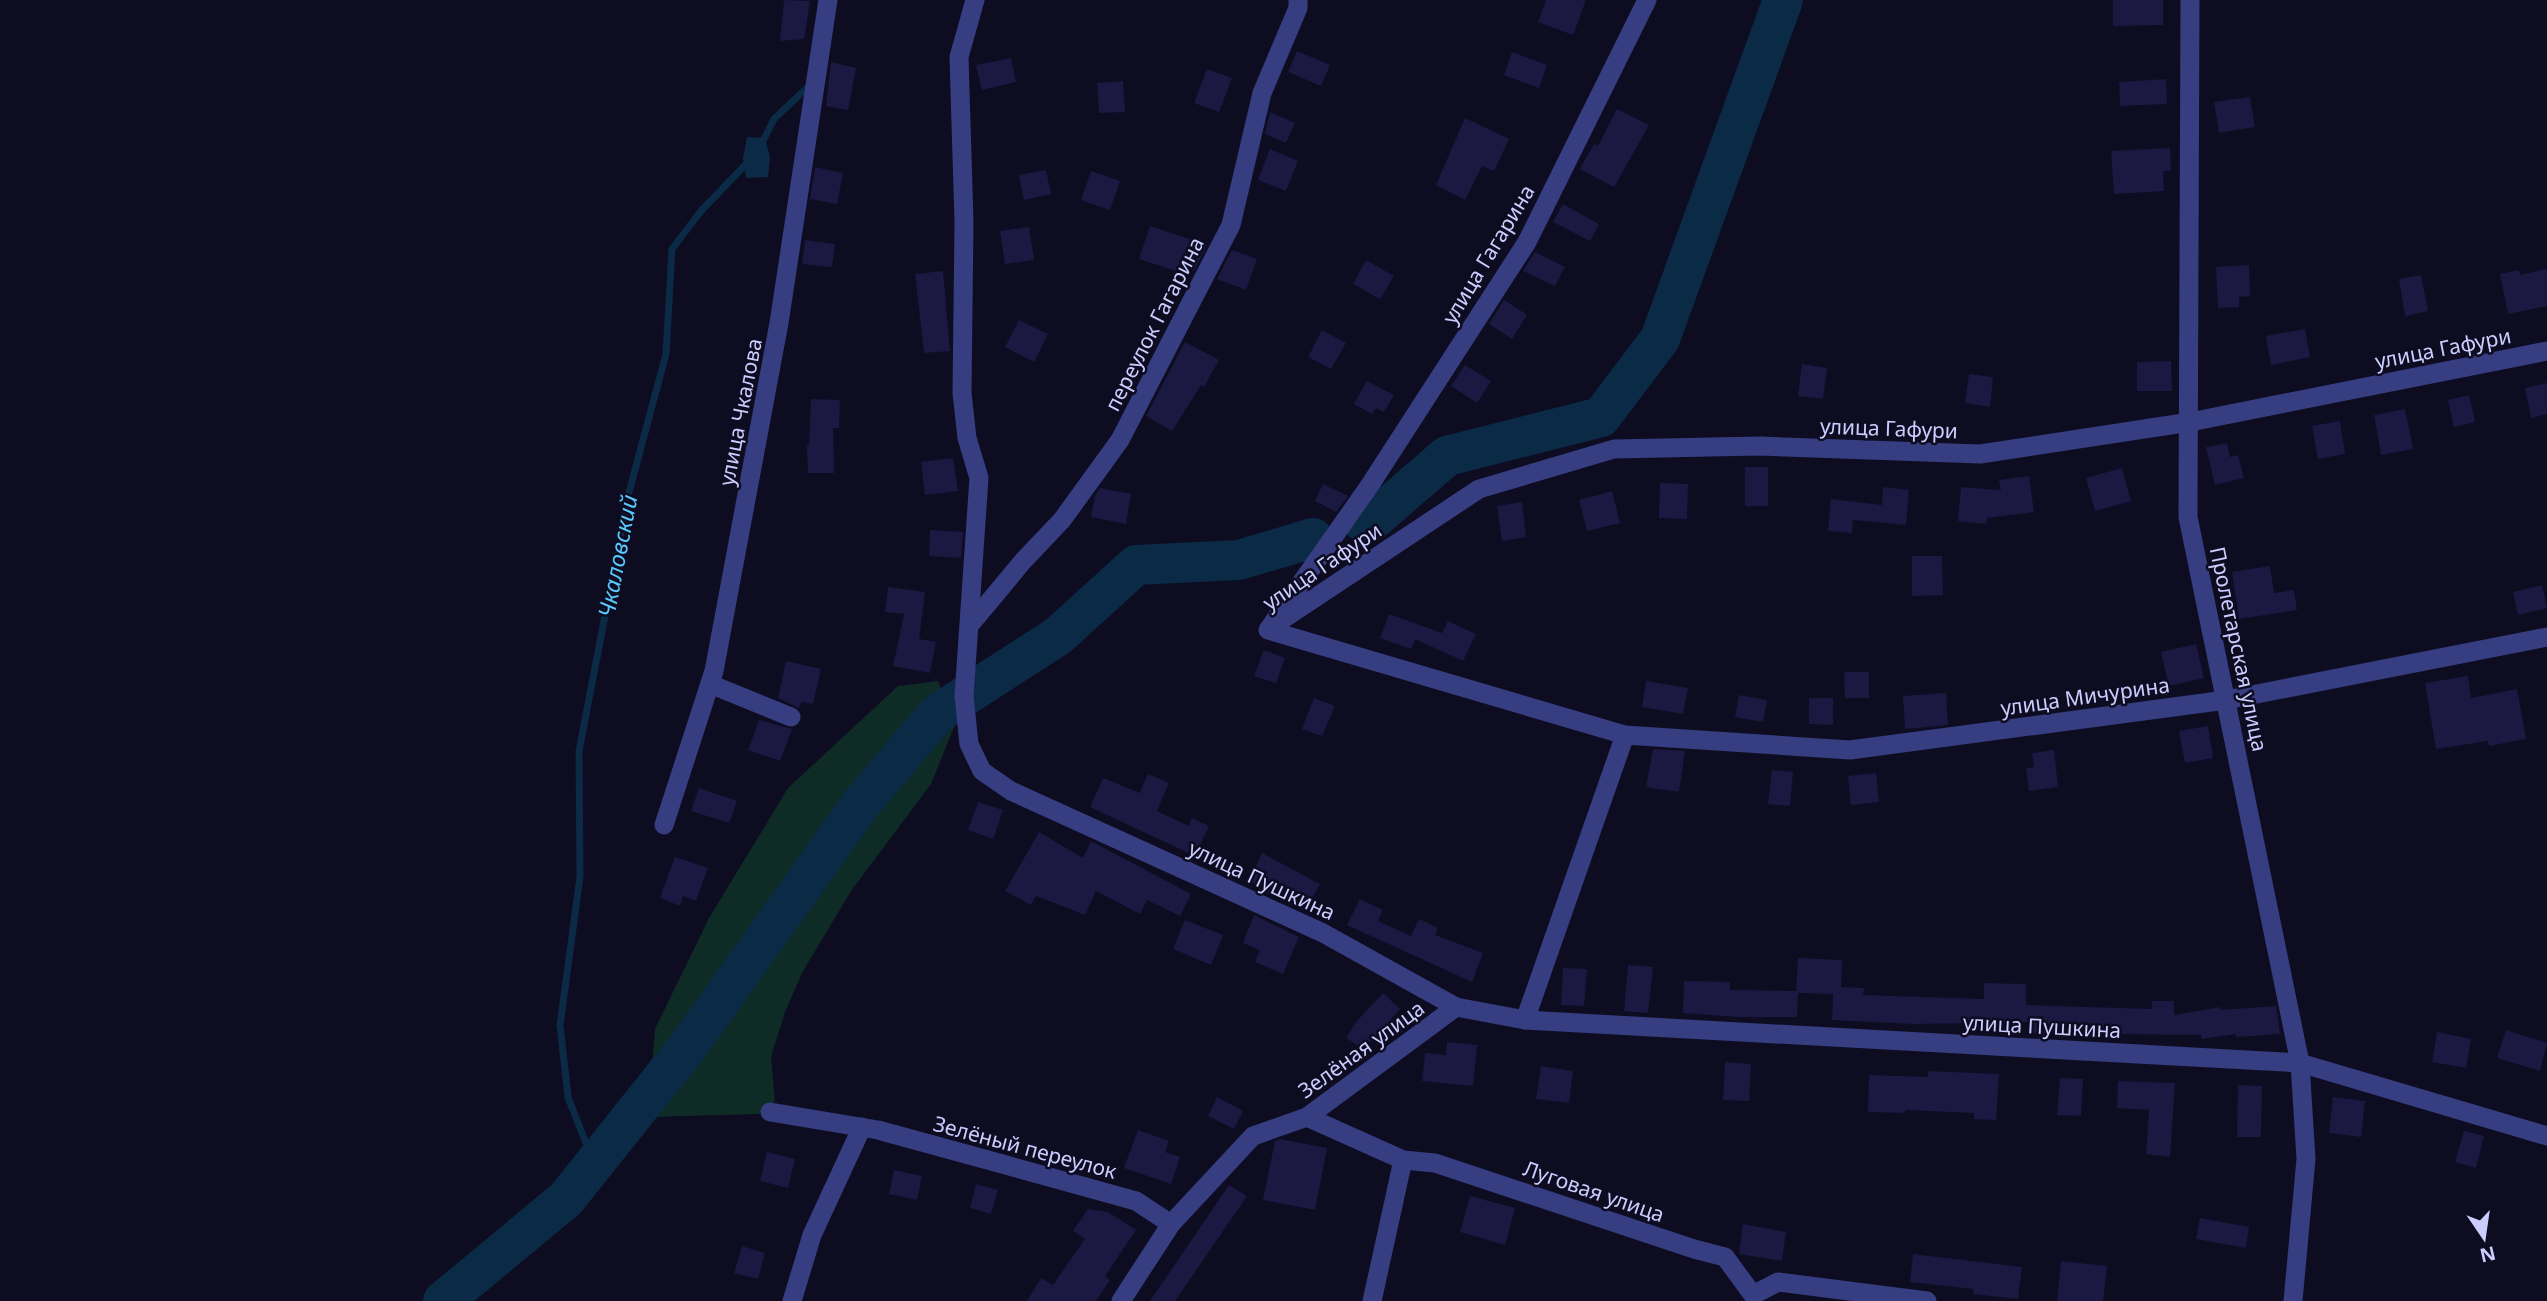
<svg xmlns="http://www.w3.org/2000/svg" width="2547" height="1301" font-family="'Noto Sans',sans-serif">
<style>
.green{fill:#0f2b26}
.water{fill:#0b2a46}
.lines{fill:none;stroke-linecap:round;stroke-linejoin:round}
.stream{stroke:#0b2a46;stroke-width:7}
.river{stroke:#0b2a46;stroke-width:40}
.building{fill:#1b1842}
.minor{stroke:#363d81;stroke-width:19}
.tertiary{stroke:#363d81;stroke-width:19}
.labels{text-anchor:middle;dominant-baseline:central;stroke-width:5;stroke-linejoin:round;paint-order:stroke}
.street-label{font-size:21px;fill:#cccdff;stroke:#0d0c21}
.water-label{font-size:23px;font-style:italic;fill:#5ac9ff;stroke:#0d0c21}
</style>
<rect width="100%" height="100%" fill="#0d0c21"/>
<polygon class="green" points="938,681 955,725 931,784 851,891 802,973 785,1012 771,1057 775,1101 759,1114 648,1117 655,1029 709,918 788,788 898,686"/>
<polygon class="water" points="747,137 765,138 770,157 768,177 746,178 743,158"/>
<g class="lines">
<g class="stream">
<polyline points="761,145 774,119 810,85"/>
<polyline points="594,1164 568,1097 560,1025 580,877 579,751 628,496 666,354 672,249 701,211 750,160"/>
</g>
<g class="river">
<polyline points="1363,522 1374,519 1447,456 1601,417 1660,339 1783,0"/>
<polyline points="443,1301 566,1199 689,1045 863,801 937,714 1058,636 1136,565 1239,560 1313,538"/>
</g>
</g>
<g class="building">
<polygon points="784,0 810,1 804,39 780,41"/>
<polygon points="1546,0 1586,0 1573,35 1538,22"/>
<polygon points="2113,0 2163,0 2163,25 2113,26"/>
<polygon points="1297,51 1330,65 1321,86 1288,72"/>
<polygon points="1512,52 1547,65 1539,88 1504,75"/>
<polygon points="1011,58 1016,82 982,90 976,65"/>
<polygon points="831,62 856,68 848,110 826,106"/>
<polygon points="1207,69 1232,78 1219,112 1194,103"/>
<polygon points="2166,79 2167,104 2120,106 2119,82"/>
<polygon points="1123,81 1125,112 1099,113 1097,83"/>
<polygon points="2250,97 2255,127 2219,133 2214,102"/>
<polygon points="1617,109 1649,125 1614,187 1580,169 1594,144 1598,146"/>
<polygon points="1270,112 1295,123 1286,143 1265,134"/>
<polygon points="1465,118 1509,139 1494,171 1482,166 1465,200 1436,185"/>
<polygon points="2170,148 2171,171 2163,171 2164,191 2114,194 2111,151"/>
<polygon points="1270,149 1298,161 1286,191 1258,180"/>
<polygon points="815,167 843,173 837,204 810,199"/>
<polygon points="1046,170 1051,194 1024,200 1019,175"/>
<polygon points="1091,171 1120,181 1110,210 1081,200"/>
<polygon points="1563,204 1599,224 1590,241 1553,222"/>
<polygon points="1150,226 1207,245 1194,271 1181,266 1179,272 1139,259"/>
<polygon points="1029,227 1034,260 1005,264 1000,231"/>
<polygon points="805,240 835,244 832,267 802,264"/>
<polygon points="1232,250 1257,259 1246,290 1217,279"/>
<polygon points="1535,252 1565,267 1555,286 1523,271"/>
<polygon points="1366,260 1394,276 1380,299 1353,284"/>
<polygon points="2249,265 2250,296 2239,297 2239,307 2218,308 2216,267"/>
<polygon points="2547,269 2547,306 2508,314 2500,274 2519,270 2520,275"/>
<polygon points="943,271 950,351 924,353 915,274"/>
<polygon points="2421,275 2428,311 2405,316 2399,279"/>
<polygon points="1504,300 1527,315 1512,339 1489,324"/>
<polygon points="1019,320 1048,334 1034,362 1005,347"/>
<polygon points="2305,329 2310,357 2271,365 2266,336"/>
<polygon points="1322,330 1346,343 1331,369 1308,357"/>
<polygon points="1185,342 1219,360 1204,387 1201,385 1172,431 1146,416"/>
<polygon points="2171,361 2172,391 2137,391 2137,362"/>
<polygon points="1802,364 1827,368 1823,399 1798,396"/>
<polygon points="1465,365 1491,381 1477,403 1451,386"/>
<polygon points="1969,374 1993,377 1990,407 1965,403"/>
<polygon points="1367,381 1394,395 1384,412 1376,408 1372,414 1354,404"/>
<polygon points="2547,383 2547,414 2531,418 2525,388"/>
<polygon points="2469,395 2475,422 2454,427 2448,400"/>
<polygon points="811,399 840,400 839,428 833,428 834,473 808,473 807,445 809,445"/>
<polygon points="2405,409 2413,449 2381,455 2374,415"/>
<polygon points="2340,421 2345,454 2318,459 2312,426"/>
<polygon points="2227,443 2230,457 2238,455 2244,478 2215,485 2206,447"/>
<polygon points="953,458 958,491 925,495 921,462"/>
<rect x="1745" y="467" width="23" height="39"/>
<polygon points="2122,468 2131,501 2095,511 2086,478"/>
<polygon points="2029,476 2034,512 1987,518 1986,524 1958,521 1961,487 2001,490 1999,480"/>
<polygon points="1660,483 1688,484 1687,519 1659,518"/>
<polygon points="1323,484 1348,496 1336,512 1315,501"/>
<polygon points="1883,487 1909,490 1906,525 1853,520 1852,533 1828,531 1831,499 1882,505"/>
<polygon points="1100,488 1131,494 1126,524 1091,517 1095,496"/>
<polygon points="1612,491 1620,523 1587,531 1579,500"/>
<polygon points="1522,502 1526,537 1502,541 1497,506"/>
<polygon points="930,530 963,532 961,558 929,556"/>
<polygon points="1912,556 1942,556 1943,595 1912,596"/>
<polygon points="2270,566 2274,593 2294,590 2297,610 2239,619 2232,572"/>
<polygon points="2542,585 2547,608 2518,615 2513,592"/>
<polygon points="888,587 925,592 919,639 936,642 930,673 893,666 904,614 885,612"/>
<polygon points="1389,614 1442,633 1448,621 1476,634 1463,661 1415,639 1411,649 1380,638"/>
<polygon points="2196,644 2204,678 2169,686 2161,652"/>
<polygon points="1264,650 1285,658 1276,683 1254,676"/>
<polygon points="786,661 821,669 813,704 802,702 799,708 778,698"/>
<polygon points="1844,672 1869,672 1869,698 1845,698"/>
<polygon points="2468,676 2471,698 2517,689 2526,739 2489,746 2488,741 2436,749 2425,683"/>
<polygon points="1646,681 1688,688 1683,714 1642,707"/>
<polygon points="1946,693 1948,725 1905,729 1903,696"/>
<polygon points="1739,695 1767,700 1763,722 1735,717"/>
<polygon points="1314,698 1335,706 1322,736 1302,729"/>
<polygon points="1809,698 1833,698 1833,725 1809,724"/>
<polygon points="759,720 792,729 780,761 748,750"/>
<polygon points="2208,726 2213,758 2185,763 2179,731"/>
<polygon points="1653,749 1685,751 1679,792 1646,787"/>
<polygon points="2054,750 2058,787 2029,791 2026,768 2034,767 2032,753"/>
<polygon points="1772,770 1793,772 1790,806 1768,804"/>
<polygon points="1876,773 1879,802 1851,805 1848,776"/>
<polygon points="1148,774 1169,783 1157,811 1189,826 1192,818 1209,826 1195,856 1090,807 1103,778 1140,793"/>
<polygon points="699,788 737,801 729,823 691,811"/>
<polygon points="978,802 1003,810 993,839 968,830"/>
<polygon points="1039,832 1083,858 1091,841 1191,894 1180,916 1147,900 1140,914 1096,891 1085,915 1036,896 1031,905 1005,891"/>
<polygon points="1262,853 1320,884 1305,911 1263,892 1265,888 1249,881"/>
<polygon points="675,857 708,868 696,901 683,896 680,906 660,898"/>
<polygon points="1360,899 1383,910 1378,921 1411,936 1419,919 1438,928 1435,935 1483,953 1472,982 1347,925"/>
<polygon points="1254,915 1299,937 1283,974 1255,962 1260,950 1243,943"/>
<polygon points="1185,920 1223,935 1211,965 1173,949"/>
<polygon points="1798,958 1842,960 1841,987 1864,988 1863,995 1984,999 1984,983 2026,984 2026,1005 2152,1009 2152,1001 2174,1001 2174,1015 2220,1007 2220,1010 2276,1006 2280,1034 2236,1037 2236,1034 2202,1039 2201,1035 2033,1033 2034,1022 1914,1024 1832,1020 1833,994 1798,993 1797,1017 1739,1017 1683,1013 1684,981 1730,982 1730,990 1796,991"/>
<polygon points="1628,965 1653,967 1648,1013 1624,1011"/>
<polygon points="1563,968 1587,969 1584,1006 1561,1005"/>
<polygon points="1383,993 1400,1009 1364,1049 1346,1038 1356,1022"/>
<polygon points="2506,1030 2547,1043 2540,1071 2497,1058"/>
<polygon points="2437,1032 2471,1039 2466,1068 2432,1062"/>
<polygon points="1447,1042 1477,1045 1473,1086 1422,1081 1425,1053 1446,1055"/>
<polygon points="1725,1062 1751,1064 1749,1101 1723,1100"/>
<polygon points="1541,1066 1573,1071 1569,1103 1536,1099"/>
<polygon points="1928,1071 1999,1074 1996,1120 1974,1119 1974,1113 1905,1110 1905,1113 1868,1112 1869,1075 1928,1077"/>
<polygon points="2060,1078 2083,1079 2081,1116 2057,1115"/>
<polygon points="2118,1081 2175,1083 2170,1157 2146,1154 2149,1110 2117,1108"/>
<polygon points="2238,1085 2262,1086 2261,1137 2237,1137"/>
<polygon points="1217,1097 1243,1111 1234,1129 1208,1116"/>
<polygon points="2333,1097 2365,1101 2361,1137 2329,1133"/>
<polygon points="1138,1130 1169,1141 1165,1152 1180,1157 1171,1184 1124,1168"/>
<polygon points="2464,1131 2484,1136 2476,1168 2455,1162"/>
<polygon points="1280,1139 1327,1148 1315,1210 1263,1200 1275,1141"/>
<polygon points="767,1152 795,1159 788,1188 760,1181"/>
<polygon points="894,1170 922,1176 917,1200 889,1194"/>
<polygon points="976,1184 998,1190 991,1214 970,1208"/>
<polygon points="1229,1185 1247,1196 1175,1301 1150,1301"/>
<polygon points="1470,1196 1515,1208 1505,1245 1460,1232"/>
<polygon points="1088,1209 1108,1212 1136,1230 1105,1276 1110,1280 1096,1301 1027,1301 1041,1278 1053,1285 1085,1239 1073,1231"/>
<polygon points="2200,1218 2249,1227 2246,1248 2196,1239"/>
<polygon points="1743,1224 1786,1232 1782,1261 1739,1254"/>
<polygon points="742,1246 765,1253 758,1279 734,1273"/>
<polygon points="1913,1254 2022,1267 2018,1299 1973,1294 1974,1289 1910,1282"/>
<polygon points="2061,1261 2107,1266 2103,1301 2057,1301"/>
</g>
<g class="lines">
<g class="minor">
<polyline points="975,0 959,57 964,222 962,393 967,438 979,478 964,696 969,744 982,771 1011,791 1323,933 1456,1007 1525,1020"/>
<polyline points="1647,0 1527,242 1370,485 1268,630 1625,735 1850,750 2226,700 2547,637"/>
<polyline points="2190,0 2188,517 2300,1063 2306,1159 2293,1301"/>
<polyline points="1277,623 1479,489 1614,449 1760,446 1980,454 2190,422 2547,351"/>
<polyline points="969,626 1023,561 1062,520 1120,440 1231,225 1262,93 1298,8 1298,0"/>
<polyline points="710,684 791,717"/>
<polyline points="1625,735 1525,1020 2300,1063 2547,1136"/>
<polyline points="664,825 714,671 779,323 828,0"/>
<polyline points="770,1112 878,1130 1006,1165 1136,1201 1171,1224"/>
<polyline points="1307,1117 1403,1160 1435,1163 1694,1249 1725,1257 1753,1295 1778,1282 1927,1301"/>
<polyline points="792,1301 812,1235 862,1127"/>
<polyline points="1121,1301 1171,1224 1253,1136 1307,1117 1456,1007"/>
</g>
<polyline class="tertiary" points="1372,1301 1403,1160"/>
</g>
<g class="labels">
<g class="street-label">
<text transform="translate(1488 254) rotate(-59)">улица Гагарина</text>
<text transform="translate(1154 324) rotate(-63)">переулок Гагарина</text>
<text transform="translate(2443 348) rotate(-11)">улица Гафури</text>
<text transform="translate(740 412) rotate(-79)">улица Чкалова</text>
<text transform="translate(1889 428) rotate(2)">улица Гафури</text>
<text transform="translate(1322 566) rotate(-34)">улица Гафури</text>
<text transform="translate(2239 649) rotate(78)">Пролетарская улица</text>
<text transform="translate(2085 696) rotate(-8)">улица Мичурина</text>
<text transform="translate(1262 880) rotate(25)">улица Пушкина</text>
<text transform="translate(2042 1026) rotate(3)">улица Пушкина</text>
<text transform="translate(1361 1049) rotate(-36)">Зелёная улица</text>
<text transform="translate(1025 1147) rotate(15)">Зелёный переулок</text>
<text transform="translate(1594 1191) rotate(19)">Луговая улица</text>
</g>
<g class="water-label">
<text transform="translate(617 556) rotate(-79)">Чкаловский</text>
</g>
</g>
<g transform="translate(2484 1238) rotate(167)" stroke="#0d0c21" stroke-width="5" paint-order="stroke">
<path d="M0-5L12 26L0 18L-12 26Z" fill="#cccdff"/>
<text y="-10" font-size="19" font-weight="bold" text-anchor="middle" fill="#cccdff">N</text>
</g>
</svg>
